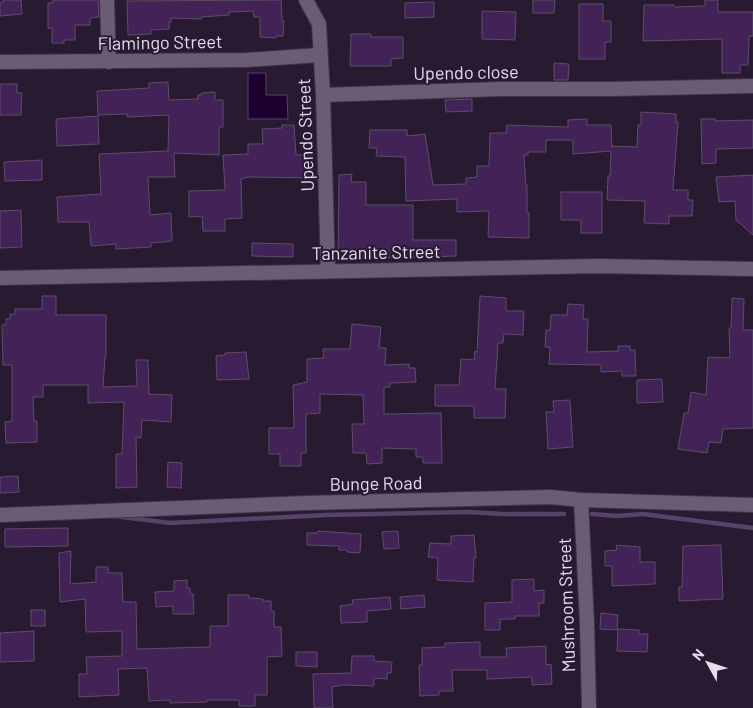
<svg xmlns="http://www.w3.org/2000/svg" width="753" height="708" font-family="Barlow,sans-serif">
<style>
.water{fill:#1d002e;stroke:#594267}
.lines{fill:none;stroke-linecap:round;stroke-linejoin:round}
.stream{stroke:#594267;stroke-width:4.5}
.building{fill:#432357;stroke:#5d4e68}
.street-casing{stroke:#3f3447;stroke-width:16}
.street{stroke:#6b5c76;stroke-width:14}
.labels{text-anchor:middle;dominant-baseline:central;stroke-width:4;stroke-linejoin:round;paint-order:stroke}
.street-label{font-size:18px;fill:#e5dcec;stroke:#271a31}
</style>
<rect width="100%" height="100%" fill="#271a31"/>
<polygon class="water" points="248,73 266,73 266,95 287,95 288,119 248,119"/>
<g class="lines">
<g class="stream">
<polyline points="592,514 617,516 643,514 753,528"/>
<polyline points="114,516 170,523 326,515 468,512 503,514 564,514"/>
</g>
</g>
<g class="building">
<polygon points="3,0 21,0 22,14 0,16 0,2 4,2"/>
<polygon points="53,0 98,0 99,17 90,18 90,25 75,25 75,40 64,40 64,43 52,43 52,28 48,28 48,3 53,3"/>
<polygon points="281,0 282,21 284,21 283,36 276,36 276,38 260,37 260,17 254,17 253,11 229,12 229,15 201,17 201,19 171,18 171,22 169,22 169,29 151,30 151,34 128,35 127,1"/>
<polygon points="533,0 555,0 554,13 533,13"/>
<polygon points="705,0 718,0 718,12 753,12 753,36 749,36 748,65 740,65 740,73 722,73 722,39 643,41 644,5 674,5 674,7 705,6"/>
<polygon points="434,2 434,17 405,18 405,3"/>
<polygon points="579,4 603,4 603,21 611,21 611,42 605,42 605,59 579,59"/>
<polygon points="482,11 516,12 515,40 482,39"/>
<polygon points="351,34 371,34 371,37 403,37 403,58 391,59 391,66 350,66"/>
<polygon points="554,63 569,64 568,80 554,80"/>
<polygon points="168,82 169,100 198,99 198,95 202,95 201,93 215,92 215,100 223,100 223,127 219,127 219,155 174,153 175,177 148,177 150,215 171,213 172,241 151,243 151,247 116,249 116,244 91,246 89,222 58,222 57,197 101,194 99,154 168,151 169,115 127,117 127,114 98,115 97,91 149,88 149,83"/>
<polygon points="0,84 17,84 17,93 22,93 21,115 0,115"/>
<polygon points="472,99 472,111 446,112 445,100"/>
<polygon points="641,112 676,114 676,122 678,122 673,190 688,190 688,200 693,200 692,216 669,216 669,224 644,223 645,201 607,200 608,176 610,176 611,151 573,154 573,140 546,140 546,152 528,152 528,155 524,155 526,185 527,185 527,213 529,213 529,238 488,237 489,211 457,212 457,199 406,201 405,157 376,156 377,148 369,148 370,130 407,130 407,136 425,134 433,185 466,184 466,178 477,177 477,166 489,166 490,133 506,133 507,125 568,127 568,120 587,119 587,125 611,125 612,148 612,146 637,147 638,125 641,125"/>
<polygon points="98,116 99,144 57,146 56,119"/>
<polygon points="701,119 715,119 715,121 753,120 753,148 716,149 716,163 702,164"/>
<polygon points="282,125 294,125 296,155 313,155 313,178 248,177 241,179 242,218 225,219 225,231 203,231 202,216 189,217 189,191 225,190 223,155 248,154 248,144 263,144 262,129 282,128"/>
<polygon points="42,160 42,180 5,181 4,162"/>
<polygon points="352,174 351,182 366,182 366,205 413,205 413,240 456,240 456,256 338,259 339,175"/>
<polygon points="753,175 753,235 736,220 735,201 719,202 716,177"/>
<polygon points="561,192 602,192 602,233 581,233 581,220 561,220"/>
<polygon points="21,210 22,247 0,248 0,211"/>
<polygon points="252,243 293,244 293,257 252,256"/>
<polygon points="42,296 56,296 56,315 106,315 106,357 105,357 103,387 137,386 136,360 148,360 149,394 172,395 171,422 142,420 141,438 136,437 137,487 116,488 116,454 122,454 124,402 88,403 88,385 43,385 43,397 33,397 34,421 37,421 37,442 6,443 5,422 12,421 12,365 3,365 2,325 6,325 6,319 10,319 10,314 15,314 15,309 42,309"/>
<polygon points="480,296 506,298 506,311 524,311 523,335 504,334 503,343 498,343 495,389 506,389 505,418 474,418 474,406 435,406 435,385 459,385 461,359 474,360 475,351 477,352"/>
<polygon points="732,298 744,299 743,330 753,330 753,428 723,429 721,443 709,442 707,453 678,449 684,413 688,413 691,392 706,395 708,357 730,358 729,328 731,328"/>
<polygon points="568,304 584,305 583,319 588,319 587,352 618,351 618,346 630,346 630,350 635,350 636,376 622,376 622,371 601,372 601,365 549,364 550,347 545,347 546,330 550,330 551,315 567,315"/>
<polygon points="352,324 381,327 379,348 386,348 385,365 409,364 409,368 415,368 416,382 390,383 390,387 384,387 384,414 441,413 442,463 423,463 423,457 416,457 416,449 382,448 382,463 367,464 366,453 353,453 352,424 364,424 363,395 320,394 320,413 306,414 306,453 301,453 301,466 280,466 280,454 269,454 269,428 294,428 293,385 307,382 307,359 324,358 323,349 350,349"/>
<polygon points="246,352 249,379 217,380 216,356 225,355 225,353"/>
<polygon points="662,379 663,402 637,403 637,380"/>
<polygon points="570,400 573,447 548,449 546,412 554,412 553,401"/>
<polygon points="168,462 182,463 181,488 167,487"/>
<polygon points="18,476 19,492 0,493 0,477"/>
<polygon points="68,528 68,546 5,547 5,529"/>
<polygon points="318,531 361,534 360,553 347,552 347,550 339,550 339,546 307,545 307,533 318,533"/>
<polygon points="398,531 399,548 384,549 382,532"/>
<polygon points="474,535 476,558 474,558 473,582 437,580 438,558 428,557 430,543 451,544 451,536"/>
<polygon points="616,545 640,547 640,562 655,562 655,584 612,586 612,566 605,566 605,551 617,550"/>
<polygon points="721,545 723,599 679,601 679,587 682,587 683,546"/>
<polygon points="71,551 70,584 96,582 96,567 108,567 108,573 122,573 123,602 136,602 137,649 210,647 210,626 228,626 228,595 249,595 249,598 263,599 263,601 271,601 271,611 274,611 274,627 281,627 282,656 267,657 267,695 255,695 255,706 239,706 239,700 207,700 207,702 170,703 170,700 149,701 147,668 118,669 119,695 79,697 79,674 87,674 86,657 122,656 122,631 86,632 85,599 60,602 59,553"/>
<polygon points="534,579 534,591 544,590 544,603 539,603 539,616 515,616 515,619 500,619 500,630 485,630 485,603 512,602 512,580"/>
<polygon points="187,580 187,588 190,588 190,594 193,594 194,614 173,614 173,606 156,607 155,592 174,591 174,581"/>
<polygon points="424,595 425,607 401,609 400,597"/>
<polygon points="390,597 391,609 367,611 367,622 341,623 340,606 353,604 352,600"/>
<rect x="31" y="610" width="14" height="16"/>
<polygon points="601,613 618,615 617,630 600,629"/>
<polygon points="618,629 639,630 639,634 648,634 647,652 617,651"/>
<polygon points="34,631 34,661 0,662 0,633"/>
<polygon points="480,642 480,657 507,657 506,648 546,646 546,665 551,664 552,684 532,685 532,677 487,679 487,670 452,670 453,691 439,691 439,695 420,696 419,665 422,665 422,648 445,647 445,643"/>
<polygon points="296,652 317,652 317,667 296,666"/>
<polygon points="352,656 374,656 374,661 392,662 391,673 387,673 387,679 374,678 374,686 343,685 332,687 333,708 314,708 313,674 351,673"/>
</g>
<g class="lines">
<defs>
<g id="street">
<polyline points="107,0 109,62"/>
<polyline points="306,0 319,24 323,95 328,271"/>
<polyline points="0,62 246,60 319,55"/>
<polyline points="323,95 500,89 611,89 753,86"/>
<polyline points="0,278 599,266 753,269"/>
<polyline points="581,500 587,623 589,708"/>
<polyline points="0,515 307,503 551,497 581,500 753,505"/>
</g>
</defs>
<use href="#street" class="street-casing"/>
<use href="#street" class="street"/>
</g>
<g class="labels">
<g class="street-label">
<text transform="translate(160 42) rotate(-1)">Flamingo Street</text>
<text transform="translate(466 72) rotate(-1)">Upendo close</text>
<text transform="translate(305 135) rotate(-92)">Upendo Street</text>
<text transform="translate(376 252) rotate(-1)">Tanzanite Street</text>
<text transform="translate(376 483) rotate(-1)">Bunge Road</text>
<text transform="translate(566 605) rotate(-92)">Mushroom Street</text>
</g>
</g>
<g transform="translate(708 663) rotate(310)" stroke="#271a31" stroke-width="4" paint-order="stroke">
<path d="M0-4L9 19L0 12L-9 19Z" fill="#e5dcec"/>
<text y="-8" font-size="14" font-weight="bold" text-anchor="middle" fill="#e5dcec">N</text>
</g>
</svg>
